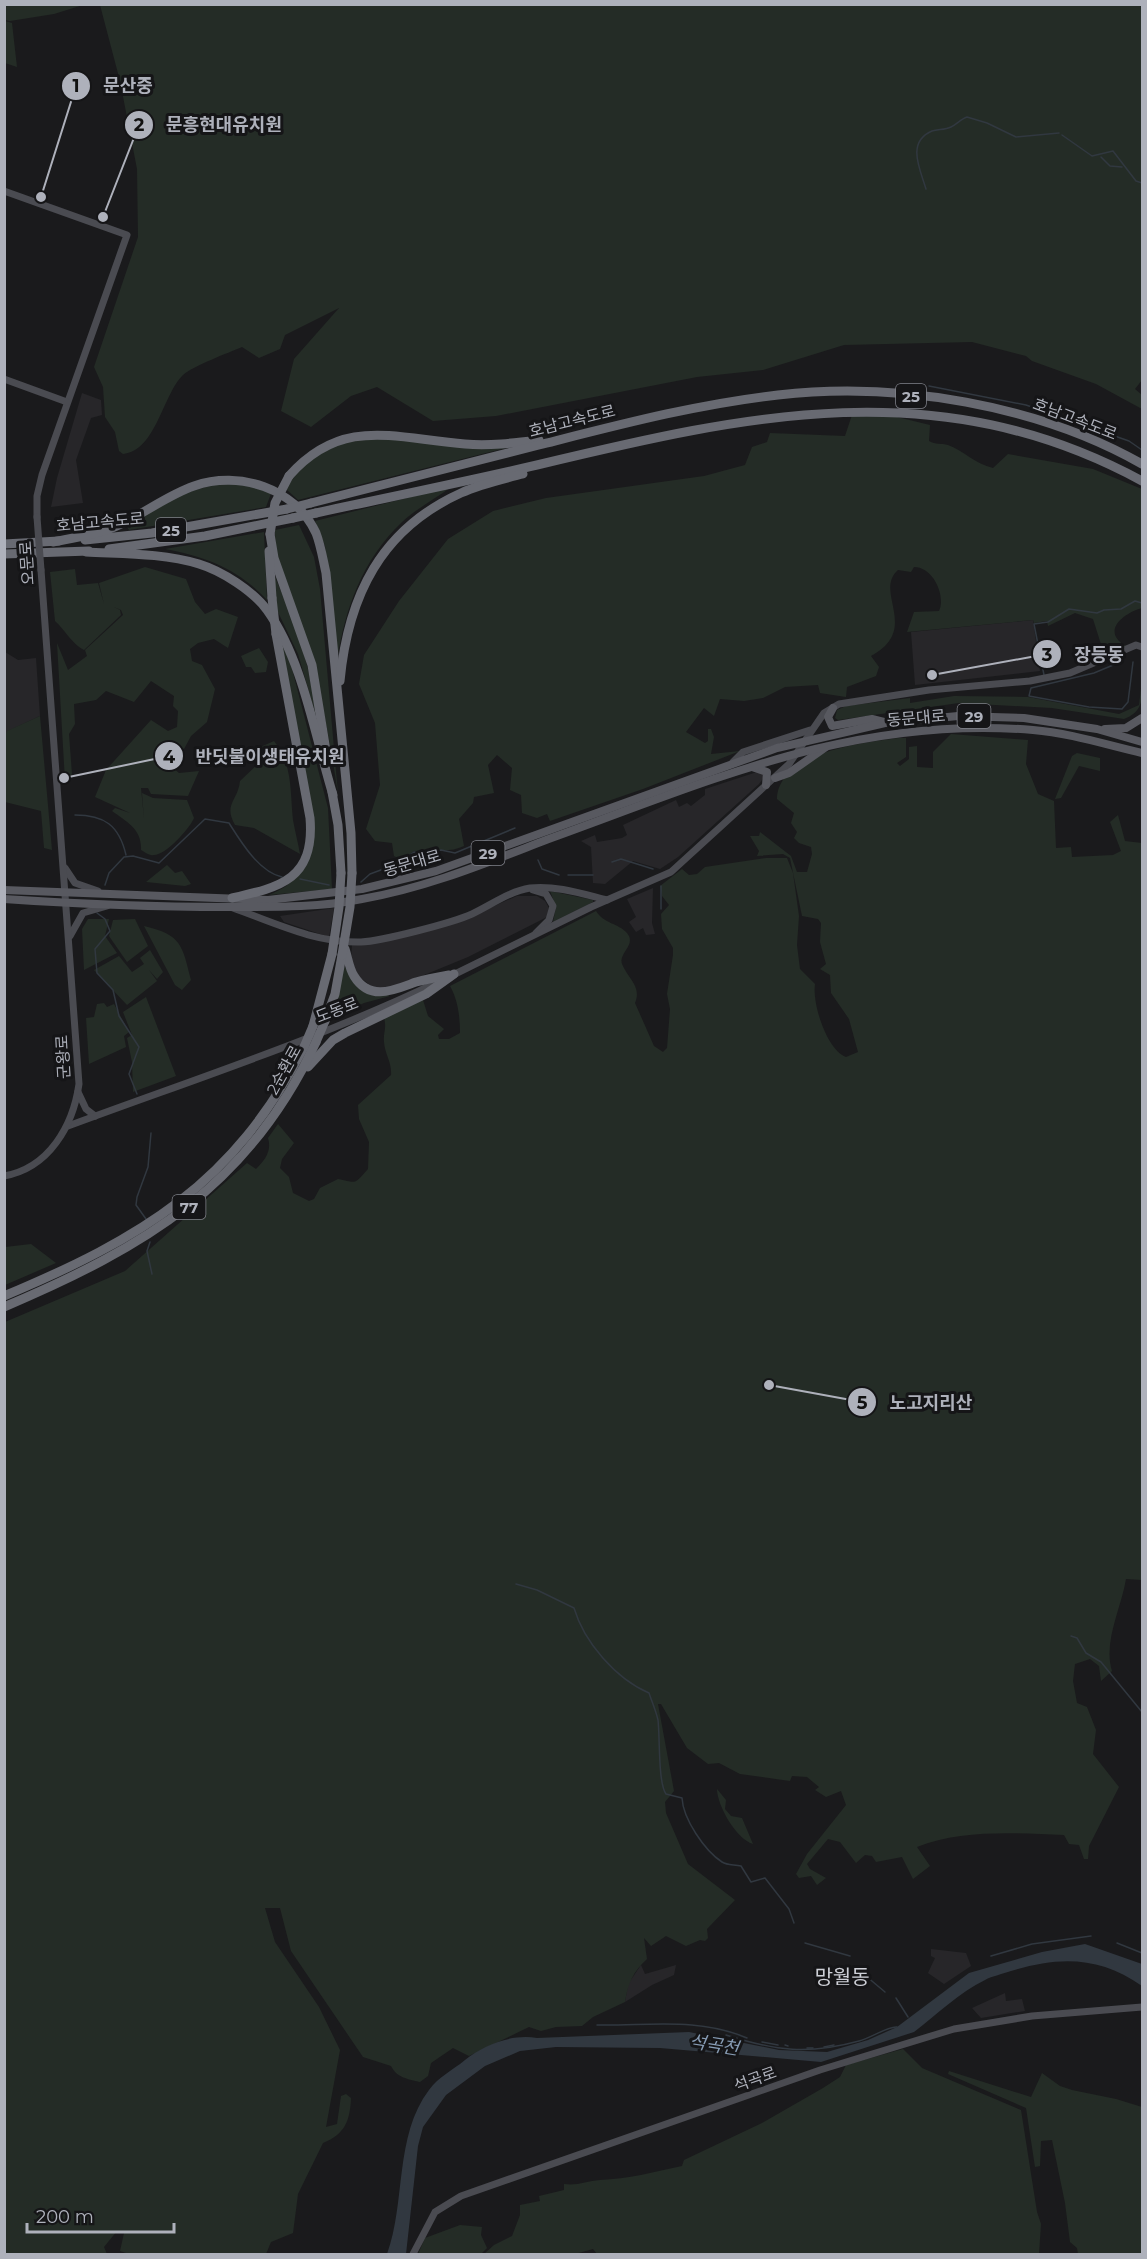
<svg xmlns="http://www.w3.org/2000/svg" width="1147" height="2259" font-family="Montserrat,'Noto Sans KR',sans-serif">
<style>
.built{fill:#272629}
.green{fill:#242c26}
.water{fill:#313840}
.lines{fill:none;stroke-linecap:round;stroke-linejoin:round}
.stream{stroke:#313840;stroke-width:1.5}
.secondary{stroke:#4a4b51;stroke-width:7}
.primary{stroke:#585960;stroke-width:8}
.highway{stroke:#686a72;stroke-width:9}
.secondary-bridge{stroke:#4a4b51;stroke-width:7}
.highway-bridge{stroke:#686a72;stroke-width:9}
.labels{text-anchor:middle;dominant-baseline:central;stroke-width:6;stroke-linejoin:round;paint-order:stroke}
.shield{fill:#151517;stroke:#80828a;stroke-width:1.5}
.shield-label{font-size:15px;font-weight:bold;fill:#aeb1bb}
.street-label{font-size:16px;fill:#aeb1bb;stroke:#151517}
.water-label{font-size:18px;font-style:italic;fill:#879cb4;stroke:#151517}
.quarter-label{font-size:20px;fill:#ced0d7;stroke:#151517}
.leader{fill:none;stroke:#aeb1bb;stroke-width:2}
.callout-dot{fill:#aeb1bb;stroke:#151517;stroke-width:2}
.mark-label{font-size:18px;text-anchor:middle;font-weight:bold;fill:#111}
.callout-label{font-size:18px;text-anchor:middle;font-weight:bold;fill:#aeb1bb;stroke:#151517;stroke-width:6;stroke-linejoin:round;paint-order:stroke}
</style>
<rect width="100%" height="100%" fill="#1a1a1c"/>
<g class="built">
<polygon points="82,393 101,400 102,415 91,418 76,460 83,503 51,507 57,478"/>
<polygon points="1033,620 1040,671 915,685 911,632"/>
<polygon points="5,652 18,660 36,658 40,716 8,731 5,738"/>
<polygon points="757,772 764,772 764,777 759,784 678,857 660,869 633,861 605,884 593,883 591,847 581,841 595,835 597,842 622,838 627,835 623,825 676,800 679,807 687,803 691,806 705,795 705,789"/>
<polygon points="653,888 652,923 655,934 646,935 643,928 636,932 629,922 636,917 627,899"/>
<polygon points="517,896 537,896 545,901 549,908 547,917 468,957 395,987 381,989 370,985 358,976 351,960 352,944 469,917"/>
<polygon points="334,908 329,937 284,922 280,916"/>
<polygon points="931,1949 966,1953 971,1966 944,1984 928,1973 935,1958 931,1956"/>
<polygon points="641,1965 645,1974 676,1965 674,1975 652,1985 625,2002 628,1984"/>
<polygon points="1005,1993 1006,2001 1022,1999 1025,2011 981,2018 972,2008"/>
</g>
<g class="green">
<polygon points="4,5 5,4 83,5 54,14 10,21 5,20"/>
<path d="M100,5H1142V380L1135,389L1142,395V409L1096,384L1032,361L1026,356L972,342L844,345L763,370L697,377L496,416L433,421L377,387L351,396L311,427L281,411L294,359L339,308L285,335L280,349L259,358L242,347C228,353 193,366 183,375C163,394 156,451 123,454L119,451L115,432L105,417L103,387L94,367L138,237L137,169L120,81Z"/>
<polygon points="5,21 12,23 17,67 5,63"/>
<path d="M852,415L893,416L930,425L929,441C936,445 941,443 948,445C964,451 975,464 993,468L1008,454L1093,469L1142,489V608C1124,613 1100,631 1126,646L1105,657L1093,619L1075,613L1048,626L1047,621L1034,623L1033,620L907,632L914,612L939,611C946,597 934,567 914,567L911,572L898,570C873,592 921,629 871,656L879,667L876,676L847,687L846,697L820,693L818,685L785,687L763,698L744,701L720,699L714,716L704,708L686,732L705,743L708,741V729H711L714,737L711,754L740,751L643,789L550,821L547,814L537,818L522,813L521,795L510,790L512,768L497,755L488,765L494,793L474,797L473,803L459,819L464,846C450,853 437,848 422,855L414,851L402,860L394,856L392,843L375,841L366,829L380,785L375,723L359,684L364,655L399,601L448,539L493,511L546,498L704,476L745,465L752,447L767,442L770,433L845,436Z"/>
<path d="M369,437L514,446L298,500L286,489C305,456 332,443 369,437Z"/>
<polygon points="228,481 272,491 266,507 129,530 126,525 177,495"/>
<path d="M451,487C435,499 416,509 402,522C362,560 345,609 337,661L325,546L315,521Z"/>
<path d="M299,525L314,557L320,589L338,794C330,741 320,688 305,636C295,600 274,568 275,530Z"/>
<path d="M264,532L267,600C238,569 207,557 165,549Z"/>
<path d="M145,567L186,579L195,602L205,614L216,609L238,617L228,648L214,639L198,643L190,649L192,661L202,665L215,689L207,722L191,736L184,749L176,746L167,753V768H173L179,773L199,771L188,796L151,794L148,788H141L144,819L142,793L153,798L187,800L194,818C190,828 166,855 154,855C149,856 145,852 141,850C142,829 127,822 112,811L115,808L130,813L95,797L106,770L151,720L168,731L177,727L178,711L173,706L174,696L151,681L134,702L106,691L96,700L74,704L75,724L69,734L72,774L65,781L57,643L68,670L87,656L85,650L123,615L121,610L114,607L120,610L121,615L84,650C72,644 65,630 55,621L50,572L75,569L77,585L98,583L104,604L99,583Z"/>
<polygon points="271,567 298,632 308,669 319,726 298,654 277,610"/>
<path d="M280,640L290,661L328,808L332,889L269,895C297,883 303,872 312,845Z"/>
<polygon points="259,648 268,662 266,672 255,673 251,667 246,667 241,656"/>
<path d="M1142,680C1142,699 1144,711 1124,719L1052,708L959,703L838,720L835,718L837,710L846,706L910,698V703L954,696L1028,697L1119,714L1139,705Z"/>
<polygon points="40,716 52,850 44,848 41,811 5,802 4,738 7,731"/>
<path d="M951,734L1028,740L1026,764L1038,794L1054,801L1056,848L1071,847L1072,857L1113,855L1121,851L1110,822L1118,815L1125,841L1142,843V1580L1126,1579C1121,1609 1103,1642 1112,1671L1101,1681L1099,1666L1090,1659L1075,1664L1073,1681L1077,1703L1087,1707L1096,1730L1093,1754L1119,1787L1089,1846L1088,1859H1084L1079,1845L1069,1844L1064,1835C1017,1833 961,1829 917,1847L930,1866L913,1879L902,1857L876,1862L872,1856L865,1855L856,1863L840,1842L828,1839L807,1864L810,1869L826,1878L817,1885L811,1876L799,1878L796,1874L807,1854L846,1805L841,1791L826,1797L815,1790L819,1787L807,1777L792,1776L790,1781L740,1774L719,1763L708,1764L687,1748L661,1704H658L674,1791L665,1802L666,1813L688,1864L735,1900L707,1929L708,1938L705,1941L700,1940L686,1946L666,1936L651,1946L644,1938L647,1959C633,1972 628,1983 625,2002L593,2017L582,2026L556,2027L541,2031L529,2027L469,2056L453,2048L431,2063L428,2076L420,2082C408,2079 397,2078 391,2066L363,2057L291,1951L280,1908H265L275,1942L319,2007L340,2050L326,2127L337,2124L341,2096L346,2094L351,2098C350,2121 345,2134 323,2143L298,2194L293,2233L271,2242L266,2254H129L120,2251L124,2233L117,2231L104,2247L107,2254H5V1322L125,1271L247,1163L256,1169C265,1160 272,1151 268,1138L278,1124L294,1143L282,1159L280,1168L289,1177L293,1193L309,1201L314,1199L320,1188L338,1179C357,1183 354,1185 368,1169L369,1142L359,1119L358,1105L391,1075C392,1062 385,1055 384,1042C383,1033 387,1028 384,1018L423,1000L428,1016L444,1029L438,1035L439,1039H449L460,1033C460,1017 458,1000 450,986L596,911C604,924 618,923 627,933C637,945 618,953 622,964C628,979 642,986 635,1003L654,1046L663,1052L667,1048L670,1009L667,994L673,955V948L662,929L661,914L669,905L662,896L660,886L682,869L689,875L697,874L705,867L766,858H787L793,873L799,916L797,945L800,969L815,984C812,1004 827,1050 846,1057L858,1052L849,1019L831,993L830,975L820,969L826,964L820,942L821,923L818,919L802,916L790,858L783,854L757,856L759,851L750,836H759L760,832L791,856L797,872H807L812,854L811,847L799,843L794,838L797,832L791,823L794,813L777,799C778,752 865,742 899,738H906V757L897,763L900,766L909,759V747L917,746V767L933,768V752Z"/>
<path d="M274,741C293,764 290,793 293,820C295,831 298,843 300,854L254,828L235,825C223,804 238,801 240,781L259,763L258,748Z"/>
<polygon points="1077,753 1100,758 1100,771 1079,766 1061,798 1055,799 1072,756"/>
<polygon points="167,865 175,873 182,871 191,884 185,886 146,882"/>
<polygon points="550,891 593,900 593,902 553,922 556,907"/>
<polygon points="88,919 109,919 105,936 117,953 84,970 82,929"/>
<polygon points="135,919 148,946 127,962 109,936 113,920"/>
<path d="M144,926C182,935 182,945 191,980L182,990L175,985Z"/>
<polygon points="150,950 163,972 157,979 149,970 157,981 127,1005 94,970 119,956 132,972 144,964 140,958"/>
<polygon points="344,966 357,984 390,996 364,1003 329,1019"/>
<polygon points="146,997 176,1076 133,1092 132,1062 127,1038 132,1035 123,1012"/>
<polygon points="104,1003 107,1007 114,1004 129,1032 124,1036 126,1047 89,1064 86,1018 94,1017 97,1004"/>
<polygon points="31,1244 56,1263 5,1285 5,1247"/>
<path d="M717,1789L726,1800L725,1809L731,1816L742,1818L753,1844C736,1839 717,1805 717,1789Z"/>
<path d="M903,2049L922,2068L1021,2110L1037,2212L1041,2224L1039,2254H597L593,2249L575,2254H484L494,2245L512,2236L520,2215V2205L540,2201L539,2196L564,2190V2184C577,2186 587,2181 600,2180C628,2179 654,2172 682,2166L684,2160L762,2123L823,2088L840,2077L846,2065Z"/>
<polygon points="949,2071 1031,2097 1042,2073 1060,2086 1072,2090 1116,2099 1142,2107 1142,2254 1078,2254 1077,2248 1070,2242 1065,2203 1052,2140 1041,2141 1040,2166 1035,2167 1026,2108 948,2074"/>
<polygon points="460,2225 482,2227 481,2235 487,2248 481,2254 418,2254 425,2238"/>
</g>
<path class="water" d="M1085,1944L1142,1964V1986C1100,1956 1059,1956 1011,1971C1003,1974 992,1976 985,1980C960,1992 936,2015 914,2032L821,2062L660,2048L556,2047L520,2051L485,2066L446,2095L423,2127L418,2146L406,2254H387C406,2203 394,2136 429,2090C438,2077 453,2070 465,2060C485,2044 512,2034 537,2038L689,2032L779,2050L827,2052L868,2040L897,2027L969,1973L1042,1952Z"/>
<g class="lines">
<g class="stream">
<polyline points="1062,135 1092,156 1113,151 1136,181 1142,183"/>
<polyline points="1101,157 1110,166 1122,167"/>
<path d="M926,189C920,169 906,142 932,131C938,129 945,130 951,127C957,124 961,119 967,117L987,123L1016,137L1059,133"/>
<polyline points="929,386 1026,405 1129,441 1142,450"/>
<polyline points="1118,663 1094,673 1031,688 1029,696 1089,707 1122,709 1128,702 1133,662"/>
<polyline points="1044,675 1034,624 1048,622 1069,609 1097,613 1104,610 1121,609 1135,601 1142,603"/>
<path d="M75,815C104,815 119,825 126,855"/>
<polyline points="538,860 542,869 559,875"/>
<polyline points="612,862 621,859 653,869"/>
<polyline points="568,875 593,875"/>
<polyline points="300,879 329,885"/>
<polyline points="361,882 370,874 397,864 414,852 422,856 441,850 455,853 515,828"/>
<path d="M105,885L109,873L124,857L133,856L159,863L205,819L229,823C241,842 259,872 282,877"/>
<polyline points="661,886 661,909"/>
<polyline points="97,913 105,919 110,931 95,949 97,973 113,990 119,1016 139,1047 129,1074 137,1094"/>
<polyline points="146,1219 136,1205 137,1197 148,1167 151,1133"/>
<polyline points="150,1242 147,1251 152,1274"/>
<path d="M516,1584L537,1590L574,1608C584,1642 616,1679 649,1693C652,1702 656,1711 658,1720C660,1737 658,1783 666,1794L682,1798C683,1819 705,1851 722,1862C728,1866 735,1864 741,1866L751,1882L765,1878L789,1909L794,1923"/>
<polyline points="1071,1636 1077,1638 1086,1653 1101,1662 1142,1712"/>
<polyline points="805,1943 850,1956"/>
<polyline points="1117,1943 1142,1953"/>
<polyline points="991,1956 1032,1944 1091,1936"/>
<polyline points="860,1971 885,1992"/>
<polyline points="896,1998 908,2017"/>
<path d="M597,2025C648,2026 698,2017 747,2038"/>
<path d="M726,2035C776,2051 808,2055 859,2041C871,2038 888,2026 897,2027"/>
<polyline points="762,2042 778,2045"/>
<polyline points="785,2045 788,2046"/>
<polyline points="824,2047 834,2045"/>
<polyline points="807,2048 813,2048"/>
</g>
<g class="secondary">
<polyline points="4,191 127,235 42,475 37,496 37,517"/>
<polyline points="4,379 67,402"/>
<polyline points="733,762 743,752 810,730"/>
<polyline points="65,868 75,883 98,891"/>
<polyline points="533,890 546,894 553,906 549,920 536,933"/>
<path d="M233,908C275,923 315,943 361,942C382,941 452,923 472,914C491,905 510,891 530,888C555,885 583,894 607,900"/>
<polyline points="70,936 83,913 107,906"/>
<polyline points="451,976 591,907 671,872 789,764 824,713 839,704 929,690 1030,681 1070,673 1136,645 1142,647"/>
<polyline points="78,1092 86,1109 95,1116"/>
<path d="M68,1126C192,1080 319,1039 438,982"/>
<path d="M4,1176C49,1168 73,1126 79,1084L41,570"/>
<polyline points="413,2254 435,2212 461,2196 820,2070 954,2029 1032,2016 1142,2007"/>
</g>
<g class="primary">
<polyline points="833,708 828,717 832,726 872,719 884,722"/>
<polyline points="1105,729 1126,728 1142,718"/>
<polyline points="752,767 767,772 766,785"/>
<polyline points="775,778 789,773 826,747"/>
<polyline points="4,890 268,900 362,889 436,871 777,748 885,723 958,716 1024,718 1097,729 1142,742"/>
<path d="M4,899C79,904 153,907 227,907C273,907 317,908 362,899C426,888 486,863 546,840C710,781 854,715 1033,730C1070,733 1107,745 1142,753"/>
</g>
<g class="highway">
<path d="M289,476C343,415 396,439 465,444C490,446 514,443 539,440"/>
<path d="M311,503C387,484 463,464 539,445C618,425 697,404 778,395C898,381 1038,405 1142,464"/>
<path d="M316,513C390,497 464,482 537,465C750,414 939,371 1142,481"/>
<polyline points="270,534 274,558 312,665 328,763"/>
<polyline points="85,540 152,533 287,509"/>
<path d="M53,542C73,538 93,535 112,528C140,517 165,496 194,486C239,470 295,488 316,533C321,546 323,560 326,573L351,833L352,873"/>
<polyline points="4,544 59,541"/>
<polyline points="109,549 205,536 293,518"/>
<polyline points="269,551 272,598"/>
<path d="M86,552C123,554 163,553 199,564C222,571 253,591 267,610C303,660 315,737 333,795"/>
<polyline points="4,554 89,551"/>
<path d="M340,681C348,596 381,529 461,493C481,484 503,479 523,474"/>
<polyline points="332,792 338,825 341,873"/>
<path d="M232,898C281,887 315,879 310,818L276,634"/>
<path d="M345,949C348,958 349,968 354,976C370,1002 394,990 416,982C427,979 438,977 449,975"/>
<polyline points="325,1021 335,994 342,955"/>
<polyline points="313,1026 332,954"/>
<polyline points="308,1067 333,1040 345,1033 426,994 454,974"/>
<path d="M4,1296C142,1238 234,1184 304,1047"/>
<path d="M4,1307C145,1247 249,1186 316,1042"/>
</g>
<polyline class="secondary-bridge" points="37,517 41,570"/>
<g class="highway-bridge">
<polyline points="287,509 311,503"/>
<polyline points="293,518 316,513"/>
<polyline points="270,534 275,503 289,476"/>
<polyline points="272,598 276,634"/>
<polyline points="332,954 339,907 341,873"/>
<polyline points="342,955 350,907 352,873"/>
<polyline points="316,1042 325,1021"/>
<polyline points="304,1047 313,1026"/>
</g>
</g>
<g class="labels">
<g class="shield">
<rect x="896" y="384" width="30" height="24" rx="4.5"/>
<rect x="156" y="518" width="30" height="24" rx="4.5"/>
<rect x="957.5" y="704" width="33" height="24" rx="4.5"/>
<rect x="471.5" y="841" width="33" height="24" rx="4.5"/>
<rect x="172.5" y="1195" width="33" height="24" rx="4.5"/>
</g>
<g class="shield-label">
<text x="911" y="396">25</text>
<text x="171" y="530">25</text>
<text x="974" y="716">29</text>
<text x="488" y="853">29</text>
<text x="189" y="1207">77</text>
</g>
<g class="street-label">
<text transform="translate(1075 419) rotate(21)">호남고속도로</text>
<text transform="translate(572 421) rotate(-14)">호남고속도로</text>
<text transform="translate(100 522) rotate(-5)">호남고속도로</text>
<text transform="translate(27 563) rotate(-94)">오문로</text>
<text transform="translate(916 718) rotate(-5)">동문대로</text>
<text transform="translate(412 863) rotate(-16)">동문대로</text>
<text transform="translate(337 1010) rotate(-21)">도동로</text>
<text transform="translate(63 1057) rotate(-93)">군왕로</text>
<text transform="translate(284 1070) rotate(-61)">2순환로</text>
<text transform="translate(755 2079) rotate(-20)">석곡로</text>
</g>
<g class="water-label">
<text transform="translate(714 2045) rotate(9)">석곡천</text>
</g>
<g class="quarter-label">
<text x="842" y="1977">망월동</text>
</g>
</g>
<path class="leader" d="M41 197L76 86M103 217L139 125M932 675L1047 654M64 778L169 756M769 1385L862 1402"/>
<g class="callout-dot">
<circle cx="41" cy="197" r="6"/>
<circle cx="103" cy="217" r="6"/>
<circle cx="932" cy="675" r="6"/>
<circle cx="64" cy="778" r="6"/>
<circle cx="769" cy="1385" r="6"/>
<circle cx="76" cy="86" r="15"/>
<circle cx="139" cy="125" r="15"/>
<circle cx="1047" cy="654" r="15"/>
<circle cx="169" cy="756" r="15"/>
<circle cx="862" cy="1402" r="15"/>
</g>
<g class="mark-label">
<text x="76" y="92">1</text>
<text x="139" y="131">2</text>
<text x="1047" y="661">3</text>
<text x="169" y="763">4</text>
<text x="862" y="1409">5</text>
</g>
<g class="callout-label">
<text x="128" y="92">문산중</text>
<text x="224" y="131">문흥현대유치원</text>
<text x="1099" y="661">장등동</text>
<text x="270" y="763">반딧불이생태유치원</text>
<text x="931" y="1409">노고지리산</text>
</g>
<rect width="1147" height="2259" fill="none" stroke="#aeb1bb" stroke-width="12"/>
<path d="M27 2223v9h147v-9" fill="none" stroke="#aeb1bb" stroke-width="3"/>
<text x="36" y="2223" font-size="18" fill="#aeb1bb" stroke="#151517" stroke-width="4.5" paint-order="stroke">200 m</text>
</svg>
